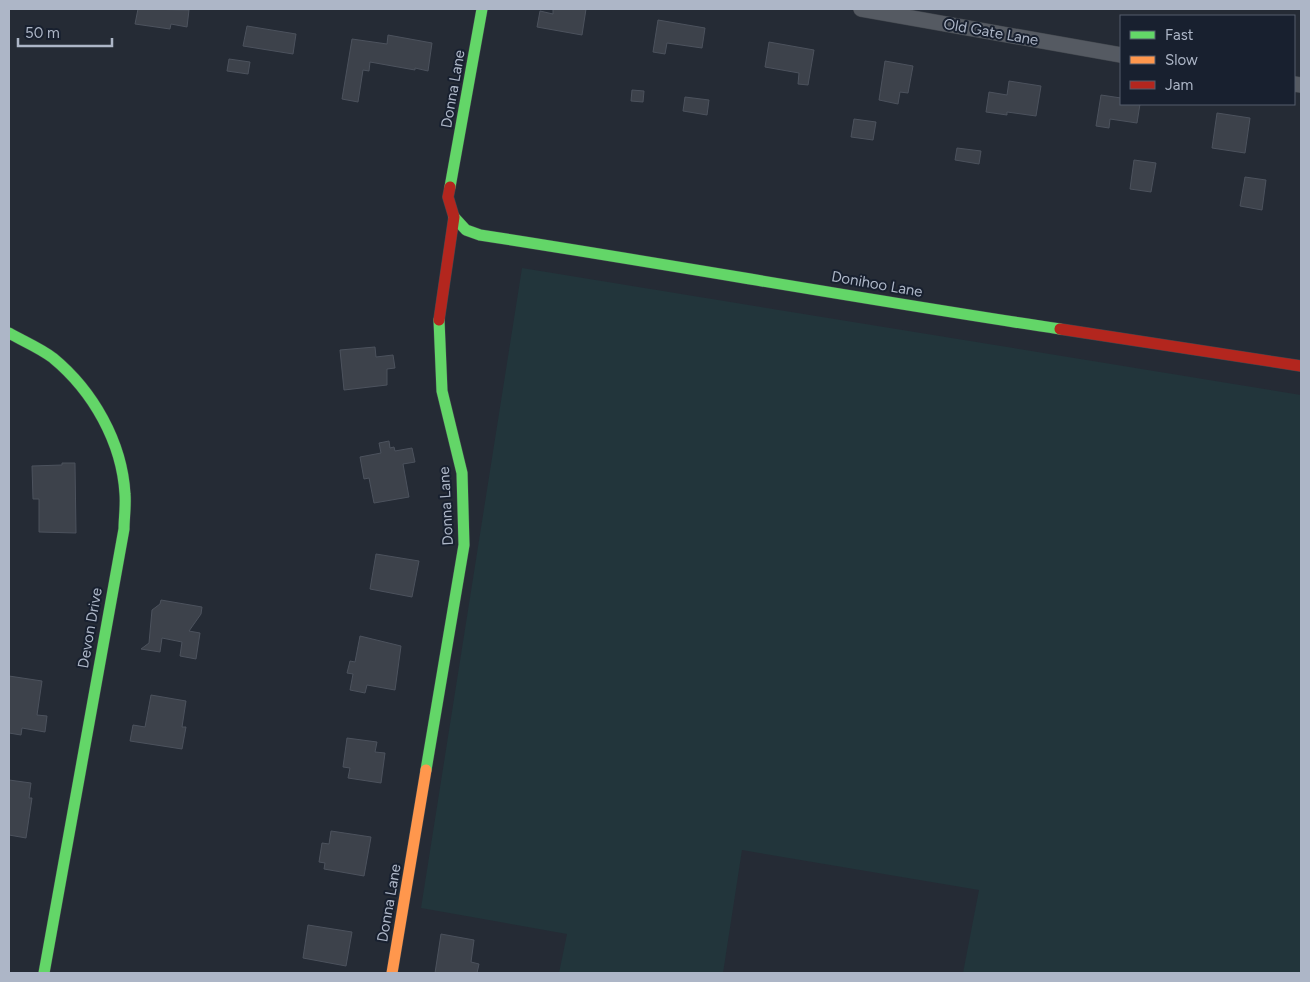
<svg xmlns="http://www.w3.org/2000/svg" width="1310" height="982" font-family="Figtree,sans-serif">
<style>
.green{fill:#22353b}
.building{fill:#3d424b;stroke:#4c525d}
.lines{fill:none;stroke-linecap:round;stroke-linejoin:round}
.street-casing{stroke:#41464d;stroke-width:16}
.fast-casing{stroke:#41464d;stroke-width:12}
.slow-casing{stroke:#41464d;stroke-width:12}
.jam-casing{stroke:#41464d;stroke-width:12}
.street{stroke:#555a62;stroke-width:15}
.fast{stroke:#63d668;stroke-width:11}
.slow{stroke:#ff974d;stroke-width:11}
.jam{stroke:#b3261e;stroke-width:11}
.labels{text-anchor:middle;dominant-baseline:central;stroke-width:4;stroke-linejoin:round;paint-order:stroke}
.street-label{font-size:15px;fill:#adb6c7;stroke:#18202f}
</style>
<rect width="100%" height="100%" fill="#252b35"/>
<polygon class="green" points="522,268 1301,395 1301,973 963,973 979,890 742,850 723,973 559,973 567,934 421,908"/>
<g class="building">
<polygon points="138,9 189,10 187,27 171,24 170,29 135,24"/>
<polygon points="553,9 586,9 582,35 537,27 540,11 553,14"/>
<polygon points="658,20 705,28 702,48 667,43 665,54 653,52"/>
<polygon points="247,26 296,34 293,54 243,46"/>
<polygon points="388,35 432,43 428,71 415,68 415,70 370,62 369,71 363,70 358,102 342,99 352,39 387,44"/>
<polygon points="769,42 814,50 808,85 798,84 799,73 765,67"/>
<polygon points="229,59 250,62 248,74 227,71"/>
<polygon points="885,61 913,66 908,93 900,92 898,104 879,100"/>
<polygon points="1009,81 1041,86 1036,116 1007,112 1007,115 986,112 989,92 1007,95"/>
<polygon points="632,90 644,91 643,102 631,101"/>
<polygon points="1101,95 1121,98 1121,104 1140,104 1137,123 1110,119 1109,128 1096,126"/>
<polygon points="685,97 709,100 707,115 683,111"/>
<polygon points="1217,113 1250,118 1245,153 1212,148"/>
<polygon points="854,119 876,122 873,140 851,137"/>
<polygon points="957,148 981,151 979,164 955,160"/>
<polygon points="1134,160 1156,163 1151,192 1130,189"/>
<polygon points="1245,177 1266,180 1262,210 1240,206"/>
<polygon points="375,347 376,357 393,355 395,368 387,369 387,385 344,390 340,350"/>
<polygon points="389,441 390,448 394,447 395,451 412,448 415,462 403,464 409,497 374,503 369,478 364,479 360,457 381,453 379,443"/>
<polygon points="62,463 75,463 76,533 39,532 39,499 33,499 32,466 62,465"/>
<polygon points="376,554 419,561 412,597 370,589"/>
<polygon points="161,600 202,607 201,614 189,631 200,633 196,659 180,656 182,642 162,638 160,652 141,649 149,643 152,610 160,604"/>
<polygon points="360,636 401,646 395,690 367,685 365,693 350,690 353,674 347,673 350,661 355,662"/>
<polygon points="9,676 42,681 37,715 47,716 45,732 22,728 21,735 9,733"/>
<polygon points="151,695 186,701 182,727 186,727 182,749 130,741 133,725 145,727"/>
<polygon points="347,738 377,742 375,752 385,753 381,783 348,778 350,768 343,767"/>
<polygon points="9,780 31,783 29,798 32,798 26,838 9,835"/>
<polygon points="331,831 371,837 364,876 324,869 325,863 319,862 322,843 329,844"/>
<polygon points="308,925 352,932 346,966 303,958"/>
<polygon points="441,934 474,940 471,962 479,964 477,973 435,973"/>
</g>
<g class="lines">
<defs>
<g id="street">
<polyline points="861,9 1121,55"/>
<polyline points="1294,84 1301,85"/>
</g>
<g id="fast">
<polyline points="450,187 482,9"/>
<path d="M454,217L466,230L480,235C674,265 867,300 1060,329"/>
<path d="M9,333C23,341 40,348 53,358C93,391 122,442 125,494C126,506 124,518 124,529L44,973"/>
<polyline points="426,770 464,545 462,473 442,391 439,320"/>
</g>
<polyline id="slow" points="392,973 426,770"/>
<g id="jam">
<polyline points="439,320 454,217 448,197 450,187"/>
<polyline points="1060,329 1301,366"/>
</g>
</defs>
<use href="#street" class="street-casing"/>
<use href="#fast" class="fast-casing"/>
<use href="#slow" class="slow-casing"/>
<use href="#jam" class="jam-casing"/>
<use href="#street" class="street"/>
<use href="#fast" class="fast"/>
<use href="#slow" class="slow"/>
<use href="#jam" class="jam"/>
</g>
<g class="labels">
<g class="street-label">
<text transform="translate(991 32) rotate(10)">Old Gate Lane</text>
<text transform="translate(453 89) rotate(-80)">Donna Lane</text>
<text transform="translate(877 284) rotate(10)">Donihoo Lane</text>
<text transform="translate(446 506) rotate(-93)">Donna Lane</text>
<text transform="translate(90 628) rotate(-80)">Devon Drive</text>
<text transform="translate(389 903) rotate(-80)">Donna Lane</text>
</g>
</g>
<rect width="1310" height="982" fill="none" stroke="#adb6c7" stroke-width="20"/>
<rect x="1120" y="15" width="175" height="90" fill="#18202f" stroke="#545c6c"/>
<rect x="1130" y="31" width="25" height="8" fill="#63d668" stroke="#545c6c"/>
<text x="1165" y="40" font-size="15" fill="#adb6c7">Fast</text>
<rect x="1130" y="56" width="25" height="8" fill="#ff974d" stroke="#545c6c"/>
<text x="1165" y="65" font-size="15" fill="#adb6c7">Slow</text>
<rect x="1130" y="81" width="25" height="8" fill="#b3261e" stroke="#545c6c"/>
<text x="1165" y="90" font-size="15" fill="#adb6c7">Jam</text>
<path d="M18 38v8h94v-8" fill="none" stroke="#adb6c7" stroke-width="2.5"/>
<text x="25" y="38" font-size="15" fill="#adb6c7" stroke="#18202f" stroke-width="4" paint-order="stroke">50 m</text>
</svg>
